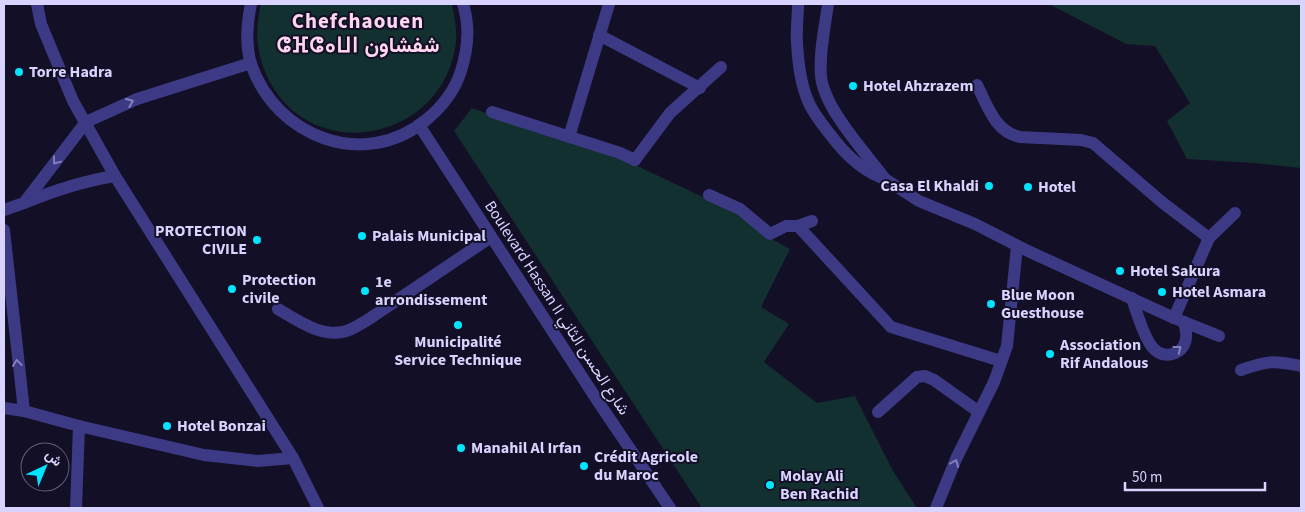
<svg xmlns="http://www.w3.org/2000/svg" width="1305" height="512" font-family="'Source Sans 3',Vazirmatn,'Noto Sans Tifinagh',sans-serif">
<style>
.green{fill:#12302f}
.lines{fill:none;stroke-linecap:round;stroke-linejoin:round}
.pedestrian{stroke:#3d3a85;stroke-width:12}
.minor{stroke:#3d3a85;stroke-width:12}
.tertiary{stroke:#3d3a85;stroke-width:12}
.oneway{stroke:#837fbc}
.poi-dot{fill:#00e5ff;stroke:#130f26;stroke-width:2}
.labels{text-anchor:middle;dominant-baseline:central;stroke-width:4;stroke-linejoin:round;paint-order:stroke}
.poi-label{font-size:16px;font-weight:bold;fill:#d9d4ff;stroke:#130f26;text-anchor:start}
.street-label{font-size:16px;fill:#d9d4ff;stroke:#130f26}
.district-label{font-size:21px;font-weight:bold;letter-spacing:1px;fill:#ffd6f0;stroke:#130f26}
</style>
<rect width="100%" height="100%" fill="#130f26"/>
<g class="green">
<path d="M261,4H452C455,19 458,34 455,49C437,145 306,165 266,74C256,51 255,28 261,4Z"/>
<polygon points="1049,4 1301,4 1301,168 1254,163 1187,159 1167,121 1190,103 1155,46 1126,44"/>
<polygon points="472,108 631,163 743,216 766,236 790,249 761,307 789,324 764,362 817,403 855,396 893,471 917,508 702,508 454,131"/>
</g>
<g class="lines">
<g class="pedestrian">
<polyline points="492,112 620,153 635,160"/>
<polyline points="709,195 740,209 770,234 786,226 798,226 812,221"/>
<path d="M1241,370C1267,361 1273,360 1301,366"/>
</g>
<g class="minor">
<path d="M798,4C798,17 796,29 797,42C798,64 801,90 812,109C819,121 828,132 837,143C851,160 865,172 885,179"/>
<path d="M828,4C825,27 819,52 821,76C824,109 866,153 885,179L919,201L975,224L1028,251L1174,318L1219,336"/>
<polyline points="599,35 700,88"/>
<path d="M977,85C987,105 995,132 1020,137L1081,140L1093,143L1163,203L1209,238"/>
<polyline points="419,125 599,403 670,508"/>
<polyline points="569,137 609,4"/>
<polyline points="635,160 670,113 721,67"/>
<polyline points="798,226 891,327 1001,361"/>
<polyline points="4,230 24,411"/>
<path d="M1132,298C1136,311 1145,341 1154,349C1163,358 1178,356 1184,345C1188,338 1186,329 1184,322"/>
<path d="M278,309C298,321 325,340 349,330C355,328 360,324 366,321L491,237"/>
<polyline points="1174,318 1209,238 1235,213"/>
<polyline points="4,408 24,411 79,426 204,455 258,461 293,458"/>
<polyline points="878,412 917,377 925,376 934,380 979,412"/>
<polyline points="76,508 79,426"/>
<polyline points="936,508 956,459 994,382 1007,346 1017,246"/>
</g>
<g class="tertiary">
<polyline points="37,4 41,24 73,101 115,176 293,458 318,508"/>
<path d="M251,4C247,23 245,44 251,64C276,137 364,171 426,120C442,107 455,90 461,71C468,49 470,26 463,4"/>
<path d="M24,203C53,191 83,181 115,176"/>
<polyline points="4,210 24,203 86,122 137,99 251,63"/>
</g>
</g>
<defs><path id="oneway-chevron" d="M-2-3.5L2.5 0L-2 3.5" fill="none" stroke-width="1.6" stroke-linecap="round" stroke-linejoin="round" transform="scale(1.25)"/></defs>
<g class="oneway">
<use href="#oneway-chevron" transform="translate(130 102) rotate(-23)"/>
<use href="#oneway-chevron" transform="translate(56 161) rotate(127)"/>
<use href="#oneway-chevron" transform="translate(1178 349) rotate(-38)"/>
<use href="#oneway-chevron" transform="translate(17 363) rotate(-97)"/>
<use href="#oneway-chevron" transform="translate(955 463) rotate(-67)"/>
</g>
<g class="poi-dot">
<circle cx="19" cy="72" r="5"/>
<circle cx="853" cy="86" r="5"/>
<circle cx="989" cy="186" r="5"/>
<circle cx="1028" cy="187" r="5"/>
<circle cx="362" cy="236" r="5"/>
<circle cx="257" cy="240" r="5"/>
<circle cx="1120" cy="271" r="5"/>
<circle cx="232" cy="289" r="5"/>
<circle cx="365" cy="291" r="5"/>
<circle cx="1162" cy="292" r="5"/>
<circle cx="991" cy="304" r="5"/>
<circle cx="458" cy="325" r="5"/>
<circle cx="1050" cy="354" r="5"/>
<circle cx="167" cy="426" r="5"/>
<circle cx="461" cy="448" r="5"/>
<circle cx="584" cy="466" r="5"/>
<circle cx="770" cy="485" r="5"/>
</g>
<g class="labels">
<g class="poi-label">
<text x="29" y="72">Torre Hadra</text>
<text x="863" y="86">Hotel Ahzrazem</text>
<text x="979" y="186" text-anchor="end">Casa El Khaldi</text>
<text x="1038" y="187">Hotel</text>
<text x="247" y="231" text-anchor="end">PROTECTION<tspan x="247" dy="18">CIVILE</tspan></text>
<text x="372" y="236">Palais Municipal</text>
<text x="1130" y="271">Hotel Sakura</text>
<text x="242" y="280">Protection<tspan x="242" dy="18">civile</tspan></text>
<text x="375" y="282">1e<tspan x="375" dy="18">arrondissement</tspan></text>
<text x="1172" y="292">Hotel Asmara</text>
<text x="1001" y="295">Blue Moon<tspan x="1001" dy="18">Guesthouse</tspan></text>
<text x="458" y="342" text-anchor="middle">Municipalité<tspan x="458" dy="18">Service Technique</tspan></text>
<text x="1060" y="345">Association<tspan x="1060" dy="18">Rif Andalous</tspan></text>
<text x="177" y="426">Hotel Bonzai</text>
<text x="471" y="448">Manahil Al Irfan</text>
<text x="594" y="457">Crédit Agricole<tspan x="594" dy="18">du Maroc</tspan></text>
<text x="780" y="476">Molay Ali<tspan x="780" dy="18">Ben Rachid</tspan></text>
</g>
<g class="street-label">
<text transform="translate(557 308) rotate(57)">Boulevard Hassan II شارع الحسن الثاني</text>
</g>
<g class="district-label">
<text x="358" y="21">Chefchaouen<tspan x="358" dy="24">ⵛⴼⵛⴰⵡⵏ شفشاون</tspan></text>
</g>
</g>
<rect width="1305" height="512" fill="none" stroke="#d9d4ff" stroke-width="10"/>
<g transform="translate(45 467) rotate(44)"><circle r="24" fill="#130f26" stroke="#625e7d"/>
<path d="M0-4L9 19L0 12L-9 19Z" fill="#00e5ff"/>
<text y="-8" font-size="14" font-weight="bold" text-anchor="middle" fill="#d9d4ff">ش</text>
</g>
<path d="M1125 482v8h140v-8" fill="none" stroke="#d9d4ff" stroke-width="2.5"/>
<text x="1132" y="482" font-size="15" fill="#d9d4ff" stroke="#130f26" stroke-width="4" paint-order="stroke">50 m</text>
</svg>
